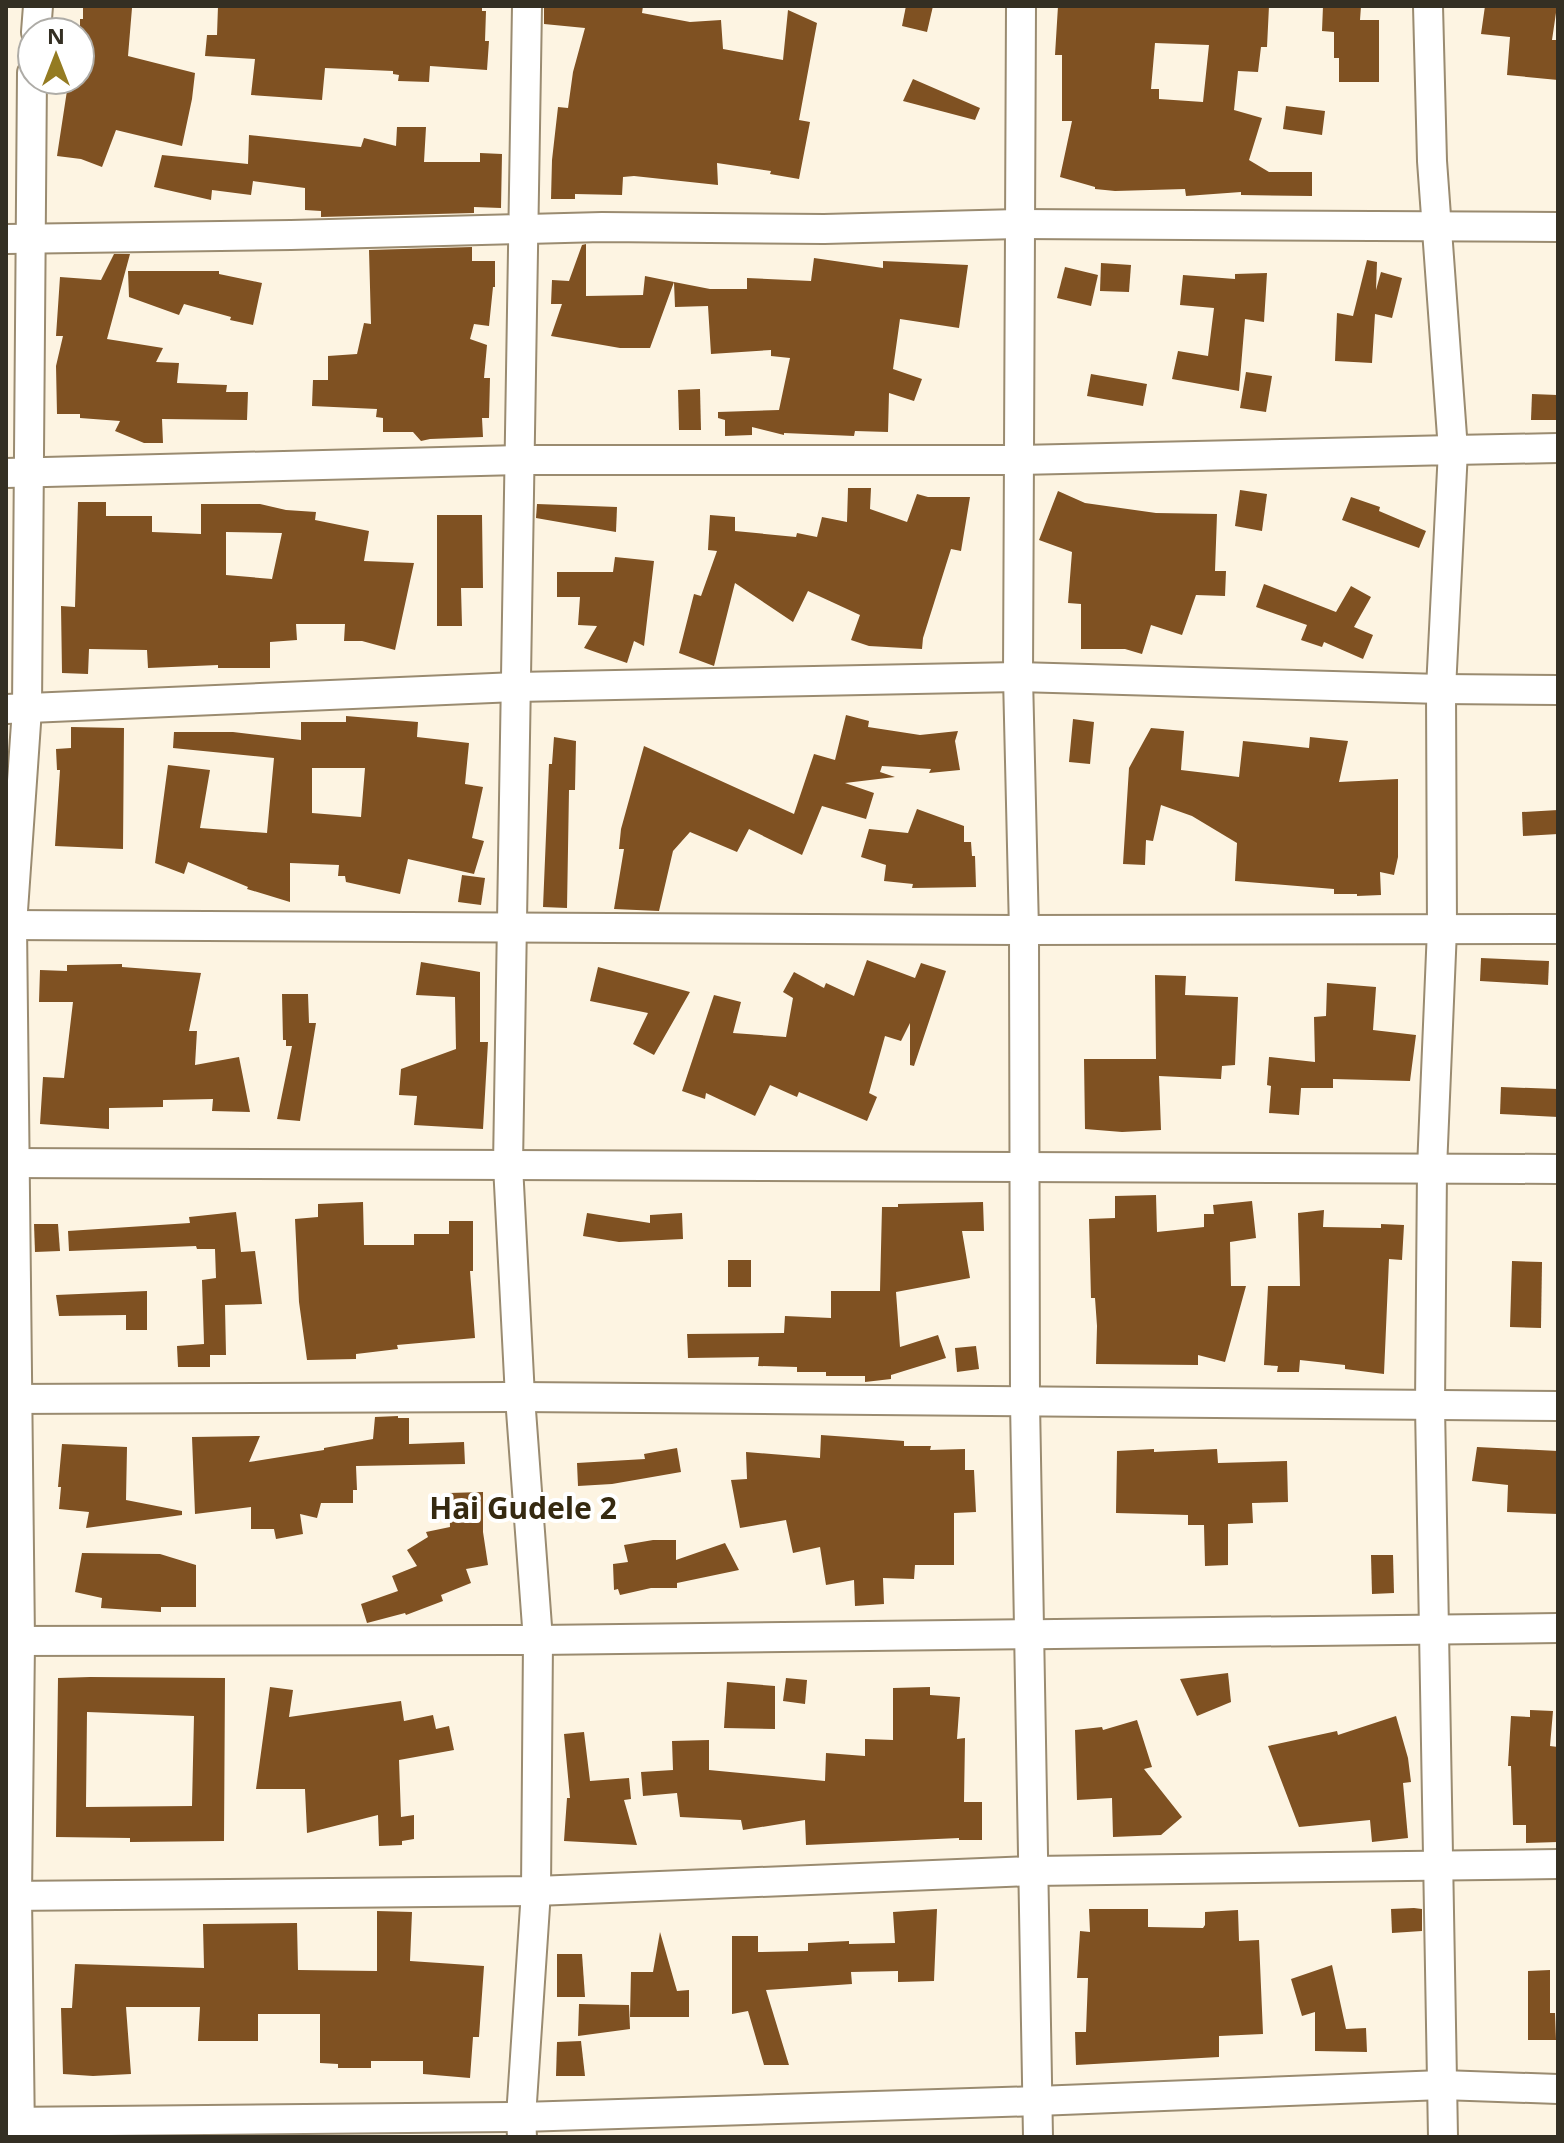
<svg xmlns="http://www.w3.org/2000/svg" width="1564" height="2143" font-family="'Noto Sans',sans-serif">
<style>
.building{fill:#7f5122;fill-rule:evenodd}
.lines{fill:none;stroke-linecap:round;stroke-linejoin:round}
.street-casing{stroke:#9a8b70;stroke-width:32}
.street{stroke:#fff;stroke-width:28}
.labels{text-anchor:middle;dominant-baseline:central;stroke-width:8;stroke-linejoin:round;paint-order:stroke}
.neighbourhood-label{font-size:30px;font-weight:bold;fill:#352910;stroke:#fff}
</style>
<rect width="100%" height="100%" fill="#fdf4e2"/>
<g class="building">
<polygon points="83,6 132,8 128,56 195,73 192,99 182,146 116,130 102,167 81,159 57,156 68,84 72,84 73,80 80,80 80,19 83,19"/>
<polygon points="218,6 482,6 482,11 486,11 485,41 489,41 487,70 430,66 429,82 398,81 399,75 393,74 393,71 325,68 322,100 251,95 255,59 205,56 207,35 217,35"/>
<polygon points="544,6 643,6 642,13 690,22 721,20 723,49 783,60 788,10 817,23 799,120 810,122 799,179 770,174 771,171 717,163 718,185 634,176 623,177 622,195 575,194 575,199 551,199 552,160 558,107 568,108 573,72 585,28 544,24"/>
<polygon points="906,6 933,6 927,32 902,26"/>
<path d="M1058,6H1269L1267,47H1261L1258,72L1238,71L1234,110L1262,118L1249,160L1269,172H1312V196L1241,195V192L1186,196L1185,189L1115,191L1095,189V187L1060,177L1072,121H1062V55H1055ZM1155,43L1209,45L1203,102L1159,99V89H1151Z"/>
<polygon points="1323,6 1361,6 1360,20 1379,20 1379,82 1339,82 1339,58 1334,58 1334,32 1322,31"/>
<polygon points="1485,6 1557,6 1552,40 1558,40 1558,80 1507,75 1510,37 1481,34"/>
<polygon points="913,79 980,108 975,120 903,101"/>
<polygon points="1286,106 1325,111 1322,135 1283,129"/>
<polygon points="397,127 426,127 424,162 480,162 480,153 502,154 501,208 474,207 474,213 321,217 321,211 305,210 305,188 253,181 251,195 212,190 211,200 154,187 162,155 248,164 249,135 361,147 364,138 396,146"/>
<polygon points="586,244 586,296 643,295 645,276 674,282 650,348 620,348 551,336 562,304 551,304 552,280 569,281 582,245"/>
<polygon points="472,247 472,261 495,261 495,287 493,287 489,326 474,324 470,339 487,345 484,378 490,378 489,418 482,418 483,437 430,439 421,441 413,432 383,432 383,418 376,417 377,409 312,406 313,380 328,380 328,356 357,354 364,323 371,324 369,250"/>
<polygon points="114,254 130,254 107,339 163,348 156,362 179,363 177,383 227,385 226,392 248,392 247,420 162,419 163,443 144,443 115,431 120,421 80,418 80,414 57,414 56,366 63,336 56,336 60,277 101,280"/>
<polygon points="814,258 883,268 883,261 968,265 959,328 900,319 893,369 922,379 914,401 889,393 888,432 855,431 854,436 784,433 784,435 752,427 752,435 725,436 725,420 718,418 718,412 779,410 790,358 771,356 771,350 711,354 708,306 675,307 674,282 710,289 747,289 747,278 811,281"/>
<polygon points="1367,260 1377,262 1376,290 1381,272 1402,278 1392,318 1375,314 1372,363 1335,361 1337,313 1353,316"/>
<polygon points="1101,263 1131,265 1129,292 1100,291"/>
<polygon points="1065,267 1098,275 1091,306 1057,298"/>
<polygon points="128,271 219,271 219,274 262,283 253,325 230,320 231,317 184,304 179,315 129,297"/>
<polygon points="1267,273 1264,322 1245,319 1239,391 1172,379 1178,351 1208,356 1214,308 1180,305 1183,275 1235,279 1235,274"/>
<polygon points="1246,372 1272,376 1266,412 1240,408"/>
<polygon points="1091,374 1147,384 1143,406 1087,396"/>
<polygon points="700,389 701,430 679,430 678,390"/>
<polygon points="1532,394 1557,395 1557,420 1531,420"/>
<polygon points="848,488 871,488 870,509 907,522 917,494 928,497 970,497 961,551 951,549 923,638 922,649 869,646 851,640 860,615 808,591 793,622 735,583 714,666 679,653 694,594 701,596 717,551 708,550 710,515 735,517 735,531 796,537 797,533 817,537 822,517 847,522"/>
<polygon points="1240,490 1267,494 1262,531 1235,526"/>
<polygon points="1058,491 1085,503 1156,513 1217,514 1215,571 1226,571 1225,596 1196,595 1182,635 1151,625 1142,654 1125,649 1081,649 1081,604 1068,603 1072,552 1039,540"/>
<polygon points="1351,497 1380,507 1379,511 1426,531 1419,548 1342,520"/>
<path d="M78,502H106V516H152V532L201,534V504H260L286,510L316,512L315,520L369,531L364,561L414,563L395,650L362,641H344L345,624H296L297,640L270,642V668H218V665L148,668L147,650L89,649L88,674L62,673L61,606L75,607ZM226,532L282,533L272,579L226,575Z"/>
<polygon points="537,504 617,507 616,532 536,518"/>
<polygon points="437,515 482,515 483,588 461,588 462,626 437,626"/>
<polygon points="615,557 654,561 644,646 634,641 627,663 584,648 597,626 578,625 580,597 557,597 557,572 613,572"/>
<polygon points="1264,584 1336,612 1351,586 1371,597 1354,627 1373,635 1363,659 1324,642 1322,647 1301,640 1307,625 1256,607"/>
<polygon points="846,715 869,721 868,727 920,735 958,731 955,741 960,770 929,773 931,769 882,766 880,772 895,777 845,783 874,793 866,819 822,806 802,855 749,829 737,852 690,832 673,851 659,911 614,909 624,849 619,849 621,829 644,746 794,814 814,754 835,760"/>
<path d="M346,716L418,722L417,737L469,743L465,784L483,787L472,838L484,841L474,874L408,859L400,894L346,882L345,876H338L339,865L290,863V902L247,889L248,887L188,862L184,874L155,863L168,765L210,770L200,828L267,833L274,758L173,748L174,732H233L301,740V722H346ZM312,768H365L361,817L312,813Z"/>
<polygon points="1073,719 1094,722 1090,764 1069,762"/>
<polygon points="71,727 124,728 123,849 55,846 60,770 57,770 56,749 71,748"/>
<polygon points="1151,728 1184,731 1181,770 1239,777 1243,741 1309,748 1310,737 1348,741 1339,782 1398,779 1398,857 1394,875 1380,872 1381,895 1357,896 1357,894 1334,894 1334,889 1235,881 1237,843 1192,816 1161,805 1153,841 1146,840 1145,865 1123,864 1129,768"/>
<polygon points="554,737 576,741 575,790 569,790 567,908 543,907 549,764 552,764"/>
<polygon points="917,809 964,826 964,842 971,842 972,856 975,856 976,887 912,888 913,884 884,881 886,865 861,857 869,829 908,833"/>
<polygon points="1558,810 1558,834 1523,836 1522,812"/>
<polygon points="462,875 485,878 481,905 458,902"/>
<polygon points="1481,958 1549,961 1548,985 1480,981"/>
<polygon points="867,960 915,978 921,963 946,971 914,1066 910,1065 910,1023 901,1041 885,1036 869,1093 877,1097 867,1121 799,1092 797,1097 770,1085 755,1116 706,1093 705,1099 682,1091 714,995 741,1002 733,1033 786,1037 793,998 783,992 794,972 824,988 826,983 854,996"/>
<polygon points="421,962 480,972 480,1042 488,1042 483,1129 414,1125 417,1096 399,1095 401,1069 456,1049 455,997 416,995"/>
<polygon points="122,964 122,967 201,973 189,1031 197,1031 195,1065 239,1057 250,1112 212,1111 213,1099 163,1100 163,1107 109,1108 109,1129 40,1124 43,1077 64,1078 73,1002 39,1002 40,970 67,971 67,965"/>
<polygon points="598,967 690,992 654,1055 633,1044 648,1013 590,1001"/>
<polygon points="1155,975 1186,976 1185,995 1238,997 1235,1065 1222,1066 1221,1079 1159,1076 1161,1130 1122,1132 1085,1129 1084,1059 1156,1059"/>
<polygon points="1327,983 1376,987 1373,1030 1416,1035 1410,1081 1333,1079 1333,1088 1301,1088 1299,1115 1269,1113 1271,1086 1267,1085 1269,1057 1315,1062 1314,1017 1326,1016"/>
<polygon points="282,994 308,994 309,1023 316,1023 300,1121 277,1119 292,1046 286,1046 286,1040 283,1040"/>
<polygon points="1501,1087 1558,1089 1558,1117 1500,1114"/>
<polygon points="1156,1195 1157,1232 1204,1227 1204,1214 1214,1214 1213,1205 1252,1201 1256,1238 1230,1242 1231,1286 1246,1286 1225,1362 1198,1355 1198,1365 1096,1364 1097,1326 1095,1298 1091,1298 1089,1219 1115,1218 1115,1196"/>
<polygon points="363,1202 364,1245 414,1245 414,1234 449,1234 449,1221 473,1221 473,1271 470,1271 475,1338 397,1345 398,1349 356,1354 356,1359 307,1360 299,1302 295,1219 318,1217 318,1204"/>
<polygon points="983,1202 984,1231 962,1231 970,1278 896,1292 900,1347 938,1335 946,1358 891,1375 891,1379 865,1382 865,1376 826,1376 826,1372 797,1372 797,1367 758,1366 759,1357 688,1358 687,1334 784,1333 785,1316 831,1318 831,1291 880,1291 882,1207 898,1207 898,1204"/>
<polygon points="1324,1210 1323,1227 1381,1228 1381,1224 1404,1225 1402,1260 1389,1259 1384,1374 1345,1369 1345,1365 1300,1360 1299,1372 1277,1372 1278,1366 1264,1365 1268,1286 1300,1286 1298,1213"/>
<polygon points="236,1212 241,1252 255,1251 262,1304 225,1305 226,1355 210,1355 210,1367 178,1367 177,1346 204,1344 202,1280 216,1278 215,1249 197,1249 196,1246 69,1251 68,1231 190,1223 189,1217"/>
<polygon points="587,1213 650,1223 650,1215 682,1213 683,1239 619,1242 583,1236"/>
<polygon points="34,1224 58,1224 60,1251 35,1252"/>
<rect x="728" y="1260" width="23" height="27"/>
<polygon points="1512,1261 1542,1262 1541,1328 1510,1327"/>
<polygon points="147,1291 147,1330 126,1330 126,1315 59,1316 56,1295"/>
<polygon points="976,1346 979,1369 957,1372 955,1348"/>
<polygon points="398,1416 398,1418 409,1418 409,1444 464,1442 465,1464 356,1466 357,1490 353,1490 353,1503 321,1503 317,1518 300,1514 303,1534 276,1539 274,1529 251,1529 251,1507 195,1514 192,1437 260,1436 249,1462 324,1450 324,1448 373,1439 375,1417"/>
<polygon points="821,1435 904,1441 904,1446 931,1446 930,1450 965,1449 965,1470 974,1470 976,1512 954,1513 954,1565 915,1565 914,1579 883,1578 884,1604 855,1606 854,1580 826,1585 820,1547 793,1553 786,1520 740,1528 731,1480 747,1479 746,1452 820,1458"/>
<polygon points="62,1444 127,1447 126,1500 182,1511 182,1515 86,1528 89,1512 59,1509 61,1487 58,1487"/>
<polygon points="1477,1447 1558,1451 1558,1514 1507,1512 1508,1485 1472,1481"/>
<polygon points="677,1448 681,1472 612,1484 578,1486 577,1463 645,1459 644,1454"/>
<polygon points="1154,1449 1154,1452 1217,1449 1218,1463 1287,1461 1288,1502 1252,1503 1253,1523 1228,1524 1228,1565 1205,1566 1204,1525 1188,1525 1188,1515 1116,1513 1117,1451"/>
<polygon points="483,1492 483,1532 488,1565 466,1569 471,1583 441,1595 443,1601 406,1615 405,1613 367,1623 361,1604 398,1591 392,1576 417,1566 407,1550 428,1537 426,1532 450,1527 449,1493"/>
<polygon points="653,1540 676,1540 676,1560 725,1543 739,1570 677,1583 677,1588 651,1588 620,1595 618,1589 614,1590 613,1564 628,1562 624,1545"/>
<polygon points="82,1553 160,1554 196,1565 196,1607 161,1607 161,1612 101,1608 102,1598 75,1592"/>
<polygon points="1371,1555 1393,1555 1394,1593 1372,1594"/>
<polygon points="1228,1673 1231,1702 1197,1716 1180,1679"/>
<path d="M90,1677L225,1678L224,1841L130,1842V1838L56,1837L58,1678ZM87,1712L194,1716L192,1806L86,1807Z"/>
<polygon points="786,1678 807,1680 805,1704 783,1701"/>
<polygon points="727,1682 775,1686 775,1729 724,1728"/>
<polygon points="270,1687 293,1690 289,1717 401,1701 404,1721 433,1715 436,1729 449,1726 454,1750 399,1760 401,1817 414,1815 414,1839 402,1841 402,1845 379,1846 378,1815 307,1833 305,1789 256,1789"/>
<polygon points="930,1687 930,1695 960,1697 957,1739 965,1738 964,1802 982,1802 982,1840 959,1840 959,1838 806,1845 805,1820 743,1830 741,1820 680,1817 677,1793 643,1796 641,1772 673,1770 672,1741 709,1740 709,1770 825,1781 826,1753 865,1756 865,1739 893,1740 893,1688"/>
<polygon points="1530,1710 1553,1711 1550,1746 1558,1747 1558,1842 1526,1843 1526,1825 1513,1825 1511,1766 1508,1766 1511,1716 1530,1717"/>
<polygon points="1396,1716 1408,1758 1411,1782 1403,1783 1408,1838 1372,1842 1370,1820 1299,1827 1268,1746 1337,1731 1338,1735"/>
<polygon points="1137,1720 1152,1767 1144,1769 1182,1817 1161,1835 1113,1837 1112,1798 1077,1800 1075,1730 1102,1727 1103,1730"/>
<polygon points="584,1732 590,1781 629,1778 631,1799 624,1800 637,1845 564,1841 567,1798 570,1798 564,1734"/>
<polygon points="1414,1908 1422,1909 1422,1931 1392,1933 1391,1909"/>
<polygon points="937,1909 934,1981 898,1982 898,1971 851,1972 852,1984 766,1990 789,2065 764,2065 748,2011 732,2014 732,1936 758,1936 758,1952 808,1951 808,1943 849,1941 849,1944 895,1943 893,1912"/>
<polygon points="1089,1909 1148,1909 1148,1927 1203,1928 1205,1925 1205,1912 1238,1910 1239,1941 1259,1940 1263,2034 1219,2036 1219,2057 1076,2065 1075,2032 1086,2032 1088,1978 1077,1978 1080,1931 1090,1932"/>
<polygon points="377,1911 412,1912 410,1961 484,1966 479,2037 473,2037 470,2078 423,2074 423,2061 371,2061 371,2068 338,2068 338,2064 320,2063 320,2014 258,2014 258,2041 198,2041 200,2007 126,2007 131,2074 93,2076 63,2074 61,2008 72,2008 75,1964 204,1968 203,1924 297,1923 298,1970 377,1971"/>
<polygon points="660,1932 677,1991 689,1990 689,2017 630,2017 631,1972 653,1972"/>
<polygon points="557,1954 582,1954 585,1997 557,1997"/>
<polygon points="1332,1965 1346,2029 1366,2028 1367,2052 1315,2051 1315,2012 1302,2016 1291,1979"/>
<polygon points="1550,1970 1550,2013 1555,2013 1556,2040 1528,2040 1528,1971"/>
<polygon points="579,2004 629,2005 630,2029 578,2036"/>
<polygon points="581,2041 585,2076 556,2076 557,2042"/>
</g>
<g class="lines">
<defs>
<g id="street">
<polyline points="1428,6 1432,161 1453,450 1558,448"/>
<polyline points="36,32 38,6"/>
<polyline points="6,239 291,235 602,227 824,229 1020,224 1558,227"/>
<polyline points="6,473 516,460 1019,460 1453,450 1441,689 1442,929 1432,1169 1430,1406 1443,2137"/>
<polyline points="6,709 516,687 1018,677 1441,689 1558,690"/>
<polyline points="6,925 1024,930 1018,677 1021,6"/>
<polyline points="6,1163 1558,1169"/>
<polyline points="6,1399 520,1397 1558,1406"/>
<polyline points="6,1641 538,1640 1558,1628"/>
<polyline points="6,1896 536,1891 1033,1871 1558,1864"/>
<polyline points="6,2122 521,2117 1037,2101 1442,2085 1558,2089"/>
<polyline points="20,2137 17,1896 20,1642 12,925 27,709 32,73"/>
<polyline points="522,2137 521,2117 536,1891 538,1640 520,1397 508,1165 527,6"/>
<polyline points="1038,2137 1025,1402 1024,930 1558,929"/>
</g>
</defs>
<use href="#street" class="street-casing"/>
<use href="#street" class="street"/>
</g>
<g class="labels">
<g class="neighbourhood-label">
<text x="523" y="1507">Hai Gudele 2</text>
</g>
</g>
<rect width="1564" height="2143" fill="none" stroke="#342f23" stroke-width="16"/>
<g transform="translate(56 56)"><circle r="38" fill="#ffffff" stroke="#aeaca7" stroke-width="2"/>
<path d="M0-6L14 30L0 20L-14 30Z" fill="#947b22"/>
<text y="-12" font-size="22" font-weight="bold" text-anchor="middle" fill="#342f23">N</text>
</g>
</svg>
